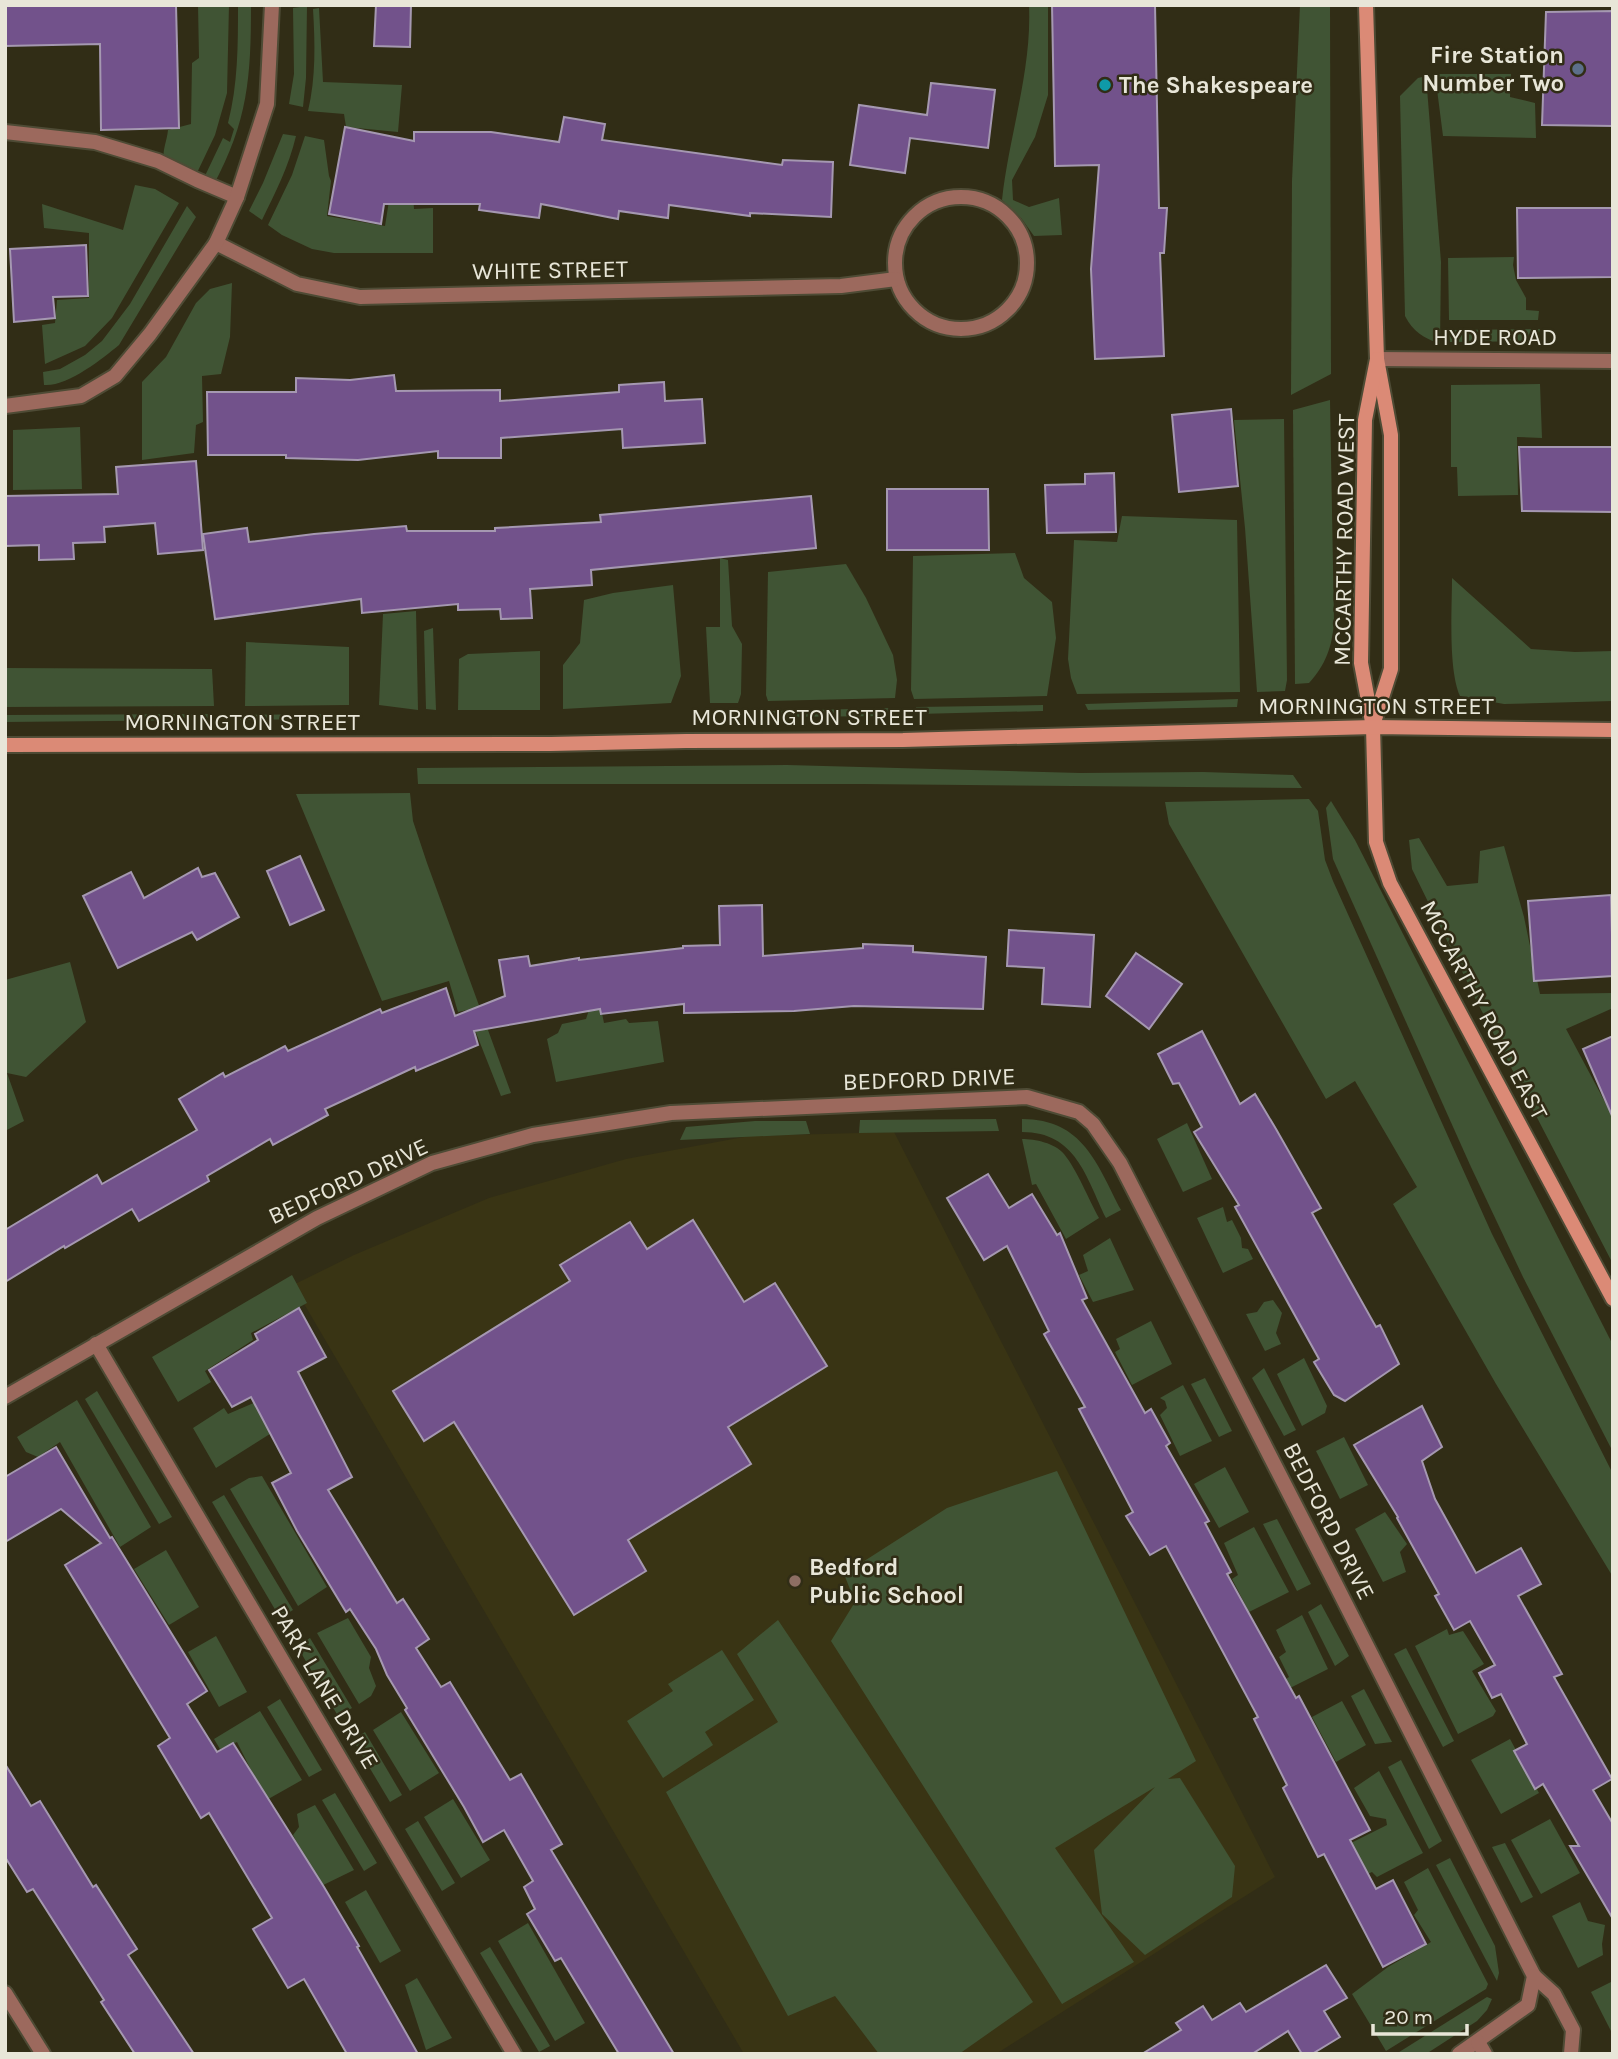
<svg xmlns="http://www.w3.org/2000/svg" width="1618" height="2059" font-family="Karla,sans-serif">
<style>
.built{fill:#393414}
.green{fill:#405434}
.building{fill:#72528b;stroke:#a598b1;stroke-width:2}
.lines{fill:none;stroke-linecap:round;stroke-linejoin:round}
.lane-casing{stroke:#4e4b35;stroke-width:18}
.street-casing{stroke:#4e4b35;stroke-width:18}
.secondary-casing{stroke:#4e4b35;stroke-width:18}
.lane{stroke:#9c695d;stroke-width:14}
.street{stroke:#9c695d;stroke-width:14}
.secondary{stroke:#db8a76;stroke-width:14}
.service-dot{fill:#5c6f8a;stroke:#312d16;stroke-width:2.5}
.culture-dot{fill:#0f9aa8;stroke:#312d16;stroke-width:2.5}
.education-dot{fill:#8d6e63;stroke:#312d16;stroke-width:2.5}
.labels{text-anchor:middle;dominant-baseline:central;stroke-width:5;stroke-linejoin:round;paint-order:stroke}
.poi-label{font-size:24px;font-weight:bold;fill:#e8e6d8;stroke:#312d16;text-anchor:start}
.street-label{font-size:24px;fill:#e8e6d8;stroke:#312d16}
</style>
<rect width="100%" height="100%" fill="#312d16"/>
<polygon class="built" points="894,1132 1275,1877 996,2054 744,2054 293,1285 354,1255 489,1198 626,1159 749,1136"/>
<g class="green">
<path d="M198,5H229L227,93L215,135L195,177L164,161C162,150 167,141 168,130L191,124L192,63L199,58Z"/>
<path d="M238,5H251C251,77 248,121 213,186L203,180L223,138L230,142L234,129L228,123C238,84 238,46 238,5Z"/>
<path d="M1029,5H1048V95L1035,137L1012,180L1013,200L1029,207L1059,198L1062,235L1034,236L1021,218L1002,200C1009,135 1032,71 1029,5Z"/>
<polygon points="1300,5 1330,5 1331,374 1291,395 1292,181"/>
<polygon points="307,6 306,78 303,107 289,104 294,74 293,8"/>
<path d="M319,8L323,82L402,85L398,132L346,127L344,114L308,111C316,77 315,43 313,9Z"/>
<polygon points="1435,74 1511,74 1510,97 1535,103 1536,138 1443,136"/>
<path d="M1426,76L1441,262L1440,344C1424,338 1413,332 1405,316L1400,96L1418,78Z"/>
<path d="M283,134L296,136C289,166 275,193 262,220L249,211L263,183Z"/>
<polygon points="305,136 324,140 329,176 331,181 327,216 385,226 398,144 410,146 414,209 433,208 433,253 334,253 312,249 282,235 268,225 292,175"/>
<polygon points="135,185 155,189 179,203 112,318 85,346 45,364 42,325 55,323 57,300 89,298 89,233 44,228 42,204 123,230"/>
<path d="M187,206L196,217L119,345C102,359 67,387 44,385L43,372L60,369L85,355L102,341L130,304Z"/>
<polygon points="1514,257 1513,265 1516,280 1526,298 1526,310 1539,311 1538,320 1449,320 1448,258"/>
<polygon points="232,283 230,337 221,374 202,376 203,422 196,425 194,453 142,460 142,382 166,357 196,303 210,289"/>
<polygon points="1540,329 1537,341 1450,342 1449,330"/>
<polygon points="1540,384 1542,438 1517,437 1518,495 1458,496 1457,467 1451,467 1451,385"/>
<path d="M1330,400L1334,622C1332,647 1326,664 1309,683L1295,684L1293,410Z"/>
<polygon points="1284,419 1287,680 1285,691 1257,692 1245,528 1234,420"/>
<polygon points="80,427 82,489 13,490 13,430"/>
<polygon points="1122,516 1237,520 1240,692 1077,694 1071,678 1068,659 1074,540 1117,542"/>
<polygon points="1015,553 1024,578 1052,602 1056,638 1047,696 914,699 911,690 913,556"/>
<polygon points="720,558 728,560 732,626 742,644 741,694 738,703 710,703 706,627 720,627"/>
<polygon points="846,564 866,598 893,655 897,680 895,698 768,701 766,695 768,572"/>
<path d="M1452,578L1531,649L1575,652L1613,651V701L1504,704L1460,696C1448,669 1452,609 1452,578Z"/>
<polygon points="673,585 681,676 671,703 563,709 563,665 580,643 584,600 613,593"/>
<polygon points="416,611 418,710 379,705 383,614"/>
<polygon points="433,628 436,710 426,709 424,631"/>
<polygon points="246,642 349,647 349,705 245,706"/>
<polygon points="540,651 540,710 458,710 459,659 468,654"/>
<polygon points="5,668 212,669 214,706 5,707"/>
<polygon points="1238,699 1237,707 1088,710 1085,704"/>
<polygon points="1043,705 1043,711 917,714 916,707"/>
<polygon points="893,708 891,716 775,717 772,711"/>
<polygon points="214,714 214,720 5,722 5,715"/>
<polygon points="346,714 343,719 240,720 240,715"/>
<polygon points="787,765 1080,773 1203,772 1293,775 1302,788 862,784 418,784 417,768"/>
<polygon points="410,793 413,821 427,863 511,1093 501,1096 467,1010 458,1012 449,981 382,1001 296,794"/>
<polygon points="1309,799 1318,811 1325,860 1333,881 1492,1234 1613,1474 1613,1577 1496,1384 1393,1204 1417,1187 1355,1081 1326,1099 1169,824 1165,802"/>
<polygon points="1331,801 1355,840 1613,1345 1613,1452 1523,1277 1471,1167 1333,859 1326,808"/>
<polygon points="1419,838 1447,886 1478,883 1480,851 1504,846 1524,917 1540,994 1613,993 1613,1008 1566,1029 1613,1117 1613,1264 1475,998 1412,869 1409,840"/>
<polygon points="70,962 86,1022 26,1077 7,1073 24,1121 5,1131 5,980"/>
<polygon points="593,969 604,1023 626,1019 629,1023 658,1021 664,1062 556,1082 547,1039 558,1033 562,1024 586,1019 588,1013 584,971"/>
<polygon points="996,1119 999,1131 859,1133 860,1120"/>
<path d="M1022,1119C1083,1119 1097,1164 1121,1210L1106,1218C1086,1177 1076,1132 1022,1132Z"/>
<polygon points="755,1121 806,1121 810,1134 680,1140 686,1127"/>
<polygon points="1187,1123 1212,1179 1183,1192 1157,1139"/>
<path d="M1022,1139C1035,1139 1055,1143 1064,1154C1077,1170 1089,1200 1099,1218L1066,1239L1036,1184L1032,1185Z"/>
<polygon points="1223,1207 1227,1222 1232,1220 1241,1238 1242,1248 1248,1249 1253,1259 1223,1273 1197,1218"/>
<polygon points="1110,1238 1134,1290 1093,1302 1079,1275 1088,1271 1083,1255"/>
<polygon points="292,1275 307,1303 251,1333 253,1340 205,1371 211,1382 178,1402 152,1357"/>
<polygon points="1273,1300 1282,1313 1276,1333 1281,1344 1265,1351 1246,1314 1257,1312 1264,1302"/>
<polygon points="1151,1321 1172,1364 1132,1385 1115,1352 1120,1349 1116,1339"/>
<polygon points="1304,1358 1327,1406 1325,1413 1302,1426 1277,1374"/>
<polygon points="1264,1368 1296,1430 1284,1436 1252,1378"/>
<polygon points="1205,1378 1232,1431 1219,1437 1191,1384"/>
<polygon points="1183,1385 1212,1441 1180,1456 1160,1415 1167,1408 1165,1401 1160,1398"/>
<polygon points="97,1391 172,1517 159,1524 85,1399"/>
<polygon points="77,1400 151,1527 120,1547 60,1442 38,1457 26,1452 17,1437"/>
<polygon points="256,1402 273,1432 216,1468 193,1428 224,1408 228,1414"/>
<polygon points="1344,1437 1368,1485 1340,1499 1316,1451"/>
<polygon points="1225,1467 1249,1512 1219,1528 1194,1484"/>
<polygon points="1057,1471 1196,1761 1168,1779 1180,1778 1235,1866 1232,1897 1145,1955 1102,1914 1094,1850 1155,1787 1055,1848 1134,1962 1062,2004 831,1641 855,1602 844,1574 947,1508"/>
<polygon points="262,1476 327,1587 298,1606 230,1489 249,1478"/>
<polygon points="224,1495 293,1610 280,1618 212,1502"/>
<polygon points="1385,1512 1407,1544 1400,1552 1406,1572 1383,1582 1355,1529"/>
<polygon points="1277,1519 1311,1584 1297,1591 1263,1524"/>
<polygon points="1254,1527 1289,1592 1249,1612 1232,1579 1238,1575 1224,1543"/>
<polygon points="166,1550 199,1607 169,1625 134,1569"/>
<polygon points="1321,1604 1349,1656 1335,1666 1308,1612"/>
<polygon points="1302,1615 1328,1669 1284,1691 1280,1683 1289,1677 1279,1657 1286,1652 1276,1630"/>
<polygon points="348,1618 371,1657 369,1668 376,1686 371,1696 359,1704 317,1633"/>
<polygon points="778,1620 1033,2002 959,2054 879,2054 835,1996 788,2016 666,1792 778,1722 737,1654"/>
<polygon points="1447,1629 1449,1635 1463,1631 1484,1664 1472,1671 1496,1711 1493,1716 1458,1734 1415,1646"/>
<polygon points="216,1636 247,1692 219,1707 188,1652"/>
<polygon points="310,1638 352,1708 338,1716 297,1646"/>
<polygon points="1406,1648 1454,1741 1443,1747 1394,1654"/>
<polygon points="722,1650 754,1700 705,1732 713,1745 663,1778 627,1721 673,1691 668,1684"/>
<polygon points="1364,1689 1392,1742 1375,1744 1351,1696"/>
<polygon points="280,1699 322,1770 309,1777 267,1707"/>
<polygon points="1342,1701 1366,1745 1336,1762 1312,1717"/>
<polygon points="260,1711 302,1780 263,1802 258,1784 237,1742 220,1749 214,1739"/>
<polygon points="401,1712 439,1773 410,1791 373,1730"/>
<polygon points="365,1732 402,1795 390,1802 353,1740"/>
<polygon points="1510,1739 1539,1793 1501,1814 1471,1760"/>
<polygon points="1401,1760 1442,1841 1429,1849 1388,1767"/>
<polygon points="1379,1771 1423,1853 1377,1877 1372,1872 1354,1880 1341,1848 1387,1825 1386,1819 1370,1816 1354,1788"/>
<polygon points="335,1793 377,1863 364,1871 322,1800"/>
<polygon points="453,1799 490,1860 461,1878 424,1817"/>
<polygon points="315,1805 354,1870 315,1889 307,1862 293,1835 299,1827 297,1814"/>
<polygon points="1550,1819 1580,1873 1541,1894 1511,1840"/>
<polygon points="418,1821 455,1883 442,1891 405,1829"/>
<polygon points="1505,1843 1533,1897 1521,1903 1492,1847"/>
<polygon points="1450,1858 1495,1946 1499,1973 1497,1981 1436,1865"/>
<polygon points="1428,1868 1488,1984 1486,1989 1386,2051 1352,1994 1388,1967 1431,1942 1414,1915 1418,1910 1404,1882"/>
<polygon points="366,1890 401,1951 380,1963 345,1902"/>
<polygon points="1580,1902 1588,1921 1605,1925 1602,1944 1603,1955 1578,1968 1552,1916"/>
<polygon points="528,1923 585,2023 555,2041 498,1941"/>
<polygon points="490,1947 550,2046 539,2052 480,1953"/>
<polygon points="417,1978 452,2038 426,2050 405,1985"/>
<polygon points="1613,1981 1613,2032 1612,2033 1591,1992"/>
<polygon points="1487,1997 1492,1999 1487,2010 1477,2021 1426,2054 1396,2054"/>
</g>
<g class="building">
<polygon points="5,5 176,5 179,128 101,130 100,44 5,46"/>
<polygon points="376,5 411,5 410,47 374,46"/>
<polygon points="1052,5 1155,5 1159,208 1167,208 1164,253 1160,253 1164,356 1095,359 1091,269 1099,165 1055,166"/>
<polygon points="1613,11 1613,126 1542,125 1546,12"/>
<polygon points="931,83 995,90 988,148 910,138 905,173 850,165 859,105 927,115"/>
<polygon points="564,117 605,124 602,140 782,165 783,160 833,162 831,217 750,213 750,216 669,205 668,218 619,211 618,219 541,204 539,218 479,210 480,204 384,204 381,224 329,214 345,127 414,141 414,132 491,132 559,142"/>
<polygon points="1517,208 1613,208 1613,277 1518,278"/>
<polygon points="86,245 88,296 53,297 55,318 14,322 10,249"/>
<polygon points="394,375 396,391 500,390 500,401 619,392 619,385 664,382 665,401 702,399 705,443 623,448 622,429 501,438 501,458 438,458 438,451 358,460 286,458 286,455 208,455 207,392 296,392 296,378 350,380"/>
<polygon points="1231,409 1238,486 1179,492 1172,415"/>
<polygon points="1519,447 1613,447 1613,512 1522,511"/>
<polygon points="196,461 203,550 158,554 155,523 104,527 105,542 73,543 74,559 39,560 39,545 5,546 5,496 118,494 116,467"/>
<polygon points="1114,473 1116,532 1047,533 1045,485 1085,484 1085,474"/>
<polygon points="887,489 988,489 989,550 887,550"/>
<polygon points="811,496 816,548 591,570 592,585 530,589 532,618 501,619 500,609 458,610 458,604 362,613 361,599 215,619 203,534 247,528 249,542 314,534 406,526 407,531 495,531 495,528 601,522 600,515"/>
<polygon points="300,856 324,910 290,925 267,871"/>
<polygon points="198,868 202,877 215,873 239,917 197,940 192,932 118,968 83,896 131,872 144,898"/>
<polygon points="1611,895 1613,976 1534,981 1528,901"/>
<polygon points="762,905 763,956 863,948 863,944 913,946 913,952 986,957 983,1009 854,1006 794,1011 684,1013 684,1004 601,1014 600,1009 474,1031 478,1045 416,1071 415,1067 325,1109 328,1115 273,1145 270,1139 207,1176 209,1181 139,1221 132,1209 65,1248 64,1246 5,1282 5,1230 97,1175 102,1184 197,1130 179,1099 223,1073 225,1077 285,1046 288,1051 380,1009 382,1013 446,988 455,1016 505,996 499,960 528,956 530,966 579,958 579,960 683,948 683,946 720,945 719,906"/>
<polygon points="1009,930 1094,935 1090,1007 1042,1004 1044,968 1007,966"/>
<polygon points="1136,953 1182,984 1149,1029 1106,996"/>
<polygon points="1202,1031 1240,1104 1255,1094 1276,1129 1321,1208 1312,1213 1376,1327 1380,1325 1399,1364 1345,1401 1334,1395 1314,1362 1319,1359 1235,1207 1239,1205 1194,1132 1202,1127 1179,1083 1173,1084 1158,1054"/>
<polygon points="1613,1036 1613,1118 1583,1049"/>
<polygon points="988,1174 1009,1208 1032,1194 1057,1235 1060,1233 1087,1298 1082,1300 1145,1413 1151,1409 1170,1443 1166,1446 1209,1521 1205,1523 1231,1572 1227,1574 1296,1698 1299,1696 1370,1830 1350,1840 1376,1889 1393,1880 1426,1944 1383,1967 1324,1854 1318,1857 1283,1788 1287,1785 1254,1719 1258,1717 1166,1546 1150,1555 1126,1516 1133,1512 1079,1409 1085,1407 1044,1334 1049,1331 1007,1246 984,1260 947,1198"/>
<polygon points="693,1220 744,1302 775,1283 827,1366 728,1427 751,1464 628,1540 646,1571 574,1615 454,1422 424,1441 393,1391 570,1281 560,1265 630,1222 647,1249"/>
<polygon points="299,1308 326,1357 298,1372 352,1477 328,1490 397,1603 403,1599 429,1639 416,1648 441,1687 450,1682 510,1780 521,1774 562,1844 551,1850 674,2054 619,2054 561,1958 555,1961 527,1914 535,1909 524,1887 533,1881 504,1830 483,1842 464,1807 405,1710 407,1708 387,1675 376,1649 350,1609 346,1612 297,1531 272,1483 291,1473 251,1397 232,1407 209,1370 258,1340 255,1334"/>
<polygon points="1422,1406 1442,1447 1422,1461 1435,1499 1476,1573 1521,1548 1541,1584 1518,1596 1562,1674 1554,1677 1612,1779 1593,1790 1613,1824 1613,1919 1570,1846 1579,1846 1543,1784 1535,1789 1514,1751 1527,1744 1501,1694 1492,1698 1479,1673 1495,1665 1470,1621 1454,1630 1435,1596 1439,1594 1397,1518 1398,1517 1354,1445"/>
<polygon points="56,1447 110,1538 112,1537 207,1691 187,1704 217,1752 233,1743 324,1887 359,1946 357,1947 418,2054 347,2054 304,1979 288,1988 253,1929 272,1918 209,1813 201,1818 158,1746 170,1738 65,1565 101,1543 61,1509 5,1542 5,1477"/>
<polygon points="5,1764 31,1806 40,1801 93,1887 96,1885 137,1949 128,1955 194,2054 135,2054 101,2002 104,2000 33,1889 27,1892 5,1857"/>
<polygon points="1326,1965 1347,1998 1324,2011 1340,2037 1312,2054 1302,2054 1288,2031 1252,2054 1142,2054 1181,2030 1176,2023 1203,2006 1212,2020 1240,2003 1246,2012"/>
</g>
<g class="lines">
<defs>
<polyline id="lane" points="5,132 95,142 158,161 197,180 237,197"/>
<g id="street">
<circle cx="961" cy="263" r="66"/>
<polyline points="216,243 297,284 360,297 841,286 896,279"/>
<polyline points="1377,359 1613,361"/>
<polyline points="5,406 81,396 115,376 150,334 216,243 237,197 267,104 272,5"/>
<polyline points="96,1344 514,2054"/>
<polyline points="5,1397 317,1218 432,1163 533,1135 671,1113 1027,1097 1079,1112 1093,1124 1120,1163 1334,1581 1534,1976 1528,2005 1459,2054"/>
<polyline points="1534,1976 1554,1994 1573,2030 1571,2054"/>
<polyline points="5,1993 43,2054"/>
<polyline points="1478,2042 1485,2054"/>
</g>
<g id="secondary">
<polyline points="1366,5 1377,359 1391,435 1391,669 1374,722"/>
<polyline points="1377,359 1365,420 1361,663 1373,727 1376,842 1390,883 1613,1299"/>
<polyline points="5,745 551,744 686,741 903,740 1373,727 1613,730"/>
</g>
</defs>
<use href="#lane" class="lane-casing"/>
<use href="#street" class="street-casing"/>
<use href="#secondary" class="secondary-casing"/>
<use href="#lane" class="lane"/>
<use href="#street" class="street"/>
<use href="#secondary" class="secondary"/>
</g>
<circle class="service-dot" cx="1578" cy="69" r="7"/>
<circle class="culture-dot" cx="1105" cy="85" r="7"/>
<circle class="education-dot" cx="795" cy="1581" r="7"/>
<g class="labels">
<g class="poi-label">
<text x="1564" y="55" text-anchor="end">Fire Station<tspan x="1564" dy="28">Number Two</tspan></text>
<text x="1119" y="85">The Shakespeare</text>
<text x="809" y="1567">Bedford<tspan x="809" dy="28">Public School</tspan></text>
</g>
<g class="street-label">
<text transform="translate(550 270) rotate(-1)">WHITE STREET</text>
<text x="1495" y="337">HYDE ROAD</text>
<text transform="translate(1344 540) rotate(-89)">MCCARTHY ROAD WEST</text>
<text x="1376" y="706">MORNINGTON STREET</text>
<text x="809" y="717">MORNINGTON STREET</text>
<text x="242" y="722">MORNINGTON STREET</text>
<text transform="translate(1484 1010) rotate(62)">MCCARTHY ROAD EAST</text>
<text transform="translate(929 1079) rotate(-2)">BEDFORD DRIVE</text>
<text transform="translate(348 1181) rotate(-25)">BEDFORD DRIVE</text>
<text transform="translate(1329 1521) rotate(63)">BEDFORD DRIVE</text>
<text transform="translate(325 1687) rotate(59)">PARK LANE DRIVE</text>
</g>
</g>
<rect width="1618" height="2059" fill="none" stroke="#e8e6d8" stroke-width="14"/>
<path d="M1373 2024v10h94v-10" fill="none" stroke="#e8e6d8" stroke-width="3.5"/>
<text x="1384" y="2024" font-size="21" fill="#e8e6d8" stroke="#312d16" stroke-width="5" paint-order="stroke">20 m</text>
</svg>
